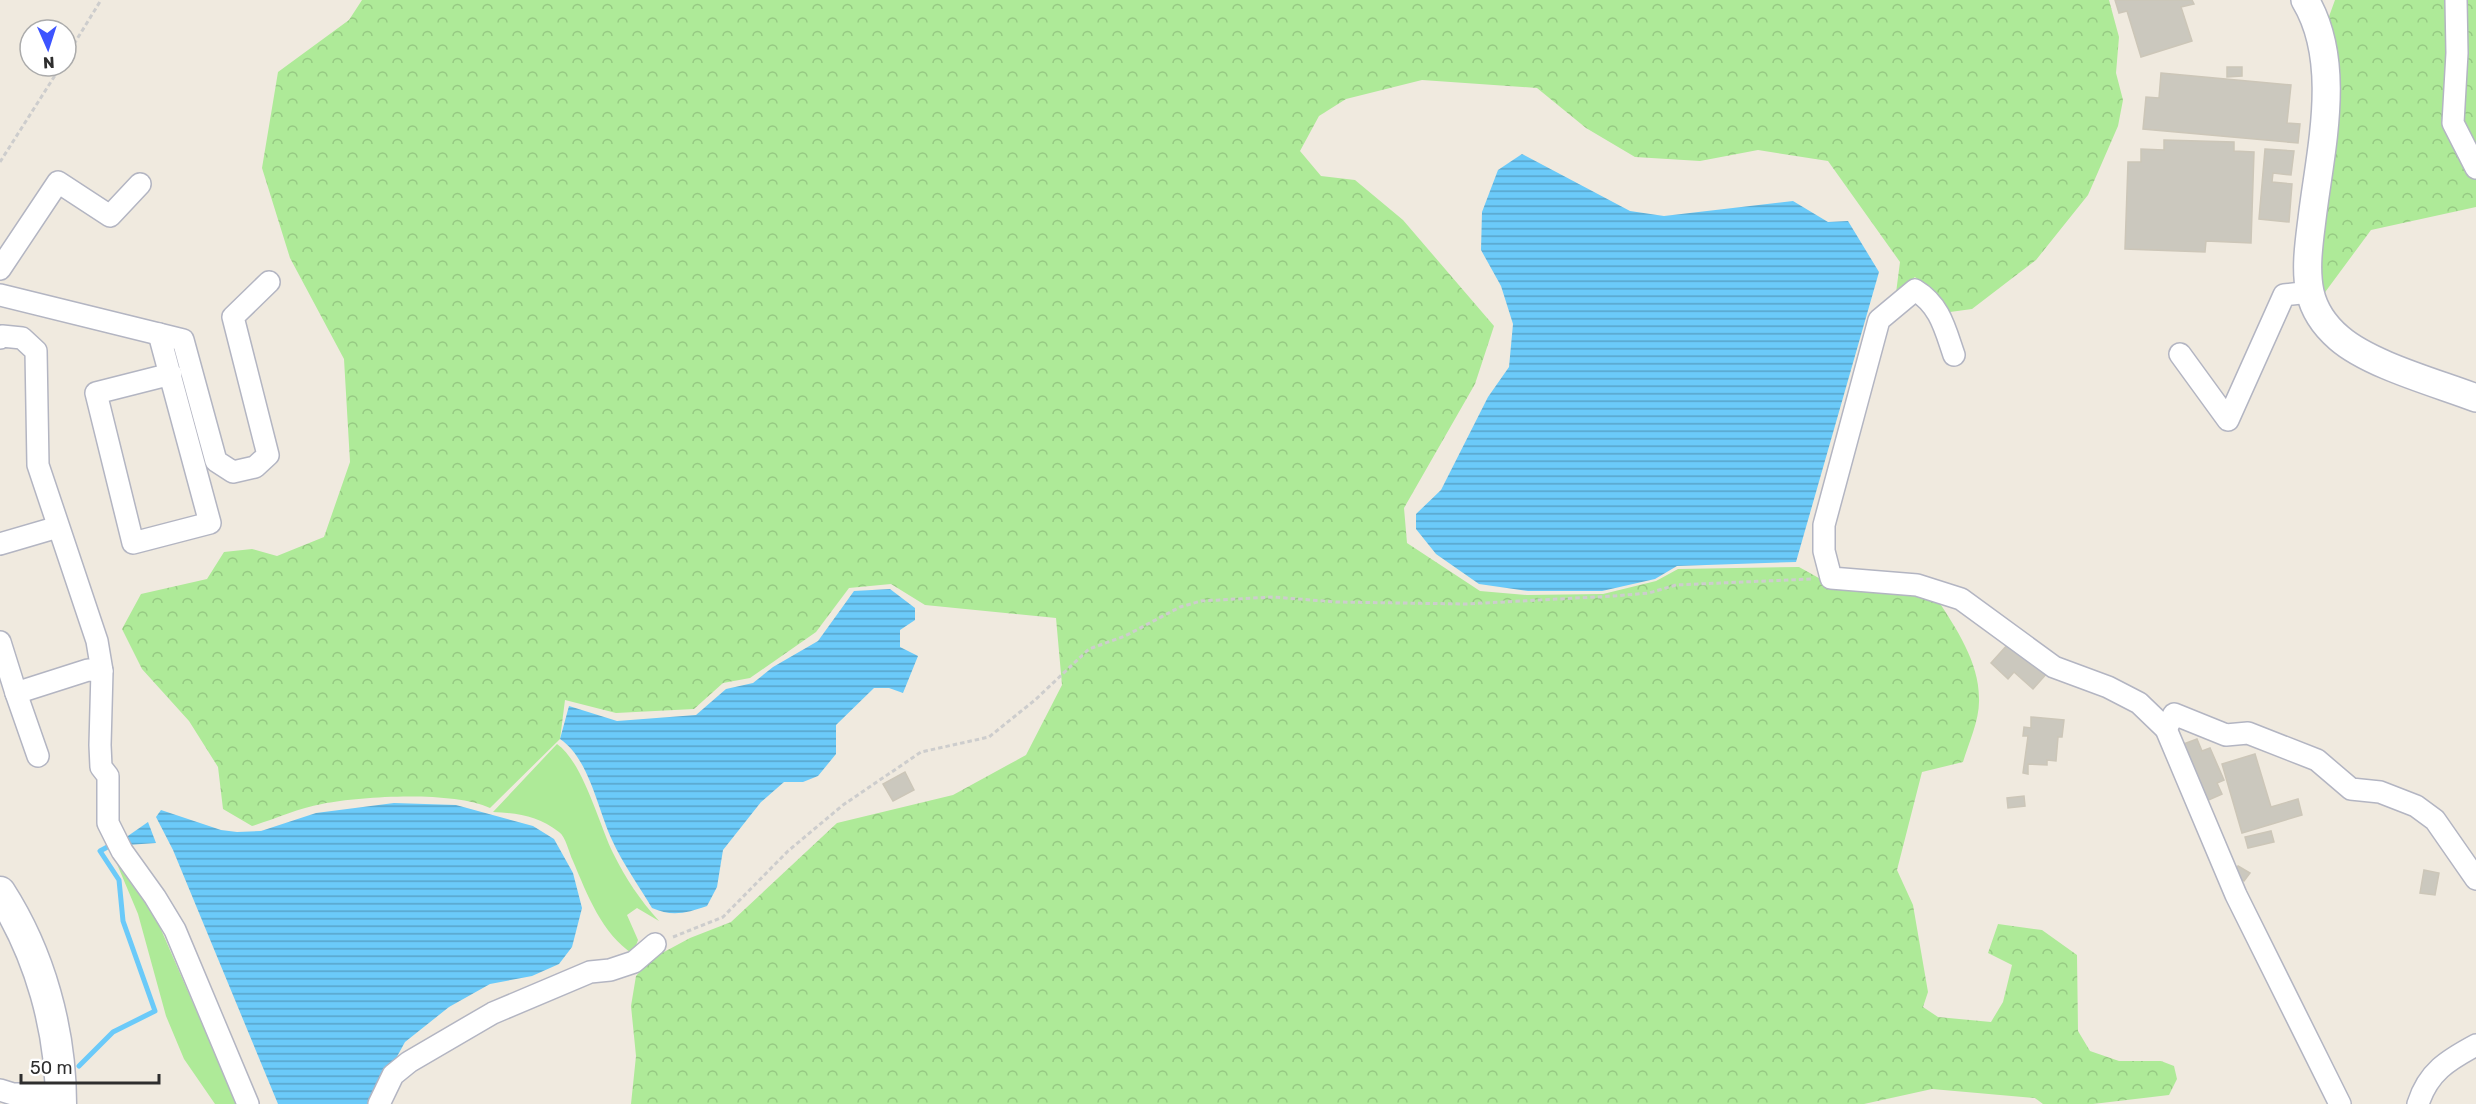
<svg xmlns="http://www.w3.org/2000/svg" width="2476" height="1104" font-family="Rubik,sans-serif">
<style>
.grass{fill:#aeea98}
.forest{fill:url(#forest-crowns)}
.water{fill:url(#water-rules)}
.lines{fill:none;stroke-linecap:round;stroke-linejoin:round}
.stream{stroke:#6bcaf9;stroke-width:5}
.building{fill:#cbc8be;stroke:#ccc6b8;stroke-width:1.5}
.minor-casing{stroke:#b3b5c2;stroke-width:24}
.tertiary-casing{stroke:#b3b5c2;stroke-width:30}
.secondary-casing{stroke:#b3b5c2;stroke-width:33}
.path{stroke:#cdcdcd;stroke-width:3;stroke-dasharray:4.5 3;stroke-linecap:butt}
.minor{stroke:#fff;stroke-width:21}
.tertiary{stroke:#fff;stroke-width:27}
.secondary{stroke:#fff;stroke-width:30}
</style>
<defs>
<pattern id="forest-crowns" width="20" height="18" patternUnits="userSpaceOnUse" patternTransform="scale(1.5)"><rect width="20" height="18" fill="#aeea98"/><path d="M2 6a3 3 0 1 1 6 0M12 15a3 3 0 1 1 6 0" fill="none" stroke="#96c983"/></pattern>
<pattern id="water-rules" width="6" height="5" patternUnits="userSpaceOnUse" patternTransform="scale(1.5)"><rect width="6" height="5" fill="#6bcaf9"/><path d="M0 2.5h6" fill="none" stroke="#58a4ca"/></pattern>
</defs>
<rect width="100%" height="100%" fill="#f0eadf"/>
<g class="grass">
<path d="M557,744C583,762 599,824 613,853C626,879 640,900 659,921L637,908L627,915L638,940L633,954C602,934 587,894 573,861C569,853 566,837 559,832C539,816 518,813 493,812Z"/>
<polygon points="117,864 156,918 237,1104 215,1104 184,1059 166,1016 138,914"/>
</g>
<g class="forest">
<path d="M362,0H2109L2119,37L2116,73L2123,100L2118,126L2088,195L2036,260L1972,309L1950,312L1915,277L1896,293L1900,262L1828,161L1758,150L1700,161L1635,157L1586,128L1537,88L1422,80L1346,99L1319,116L1300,151L1321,176L1355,180L1403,220L1494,326L1475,384L1404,508L1407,543L1480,591L1527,595L1603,594L1656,581L1678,569L1799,567L1835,587L1896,591L1937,599C1956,628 1979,662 1979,698C1980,719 1969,742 1963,762L1922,772L1897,870L1913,905L1928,992L1923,1007L1938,1017L1991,1022L2003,1002L2012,965L1988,953L1998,924L2042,930L2077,955L2078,1031L2090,1051L2119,1061H2161L2174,1066L2177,1079L2169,1095L2093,1104H2043L2035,1098L1932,1089L1864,1104H631L636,1056L631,1006L636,976L651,959L690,938L731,922L837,823L953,795L1026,755L1062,685L1056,618L925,605L891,584L849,588L816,632L750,678L723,683L694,709L616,713L565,700L560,739L490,808C452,791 364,796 322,804C299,808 275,819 252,826L223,809L218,767L189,721L142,669L122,629L141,594L207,579L224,552L252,549L277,556L324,537L350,462L344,359L290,258L262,168L278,72L349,20Z"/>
<polygon points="2335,0 2476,0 2476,207 2371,230 2323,295 2317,255 2327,22"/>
</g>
<g class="water">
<polygon points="1522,154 1630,211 1664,216 1793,201 1828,222 1848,221 1879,272 1796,562 1677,566 1655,579 1602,591 1528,591 1479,584 1436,554 1416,529 1416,514 1441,490 1488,397 1509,367 1513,324 1501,286 1481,250 1482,212 1498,170"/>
<path d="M890,589L915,608V620L900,630V647L918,656L903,693L889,688H874L836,725V754L818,776L803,782H784L761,802L723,850L717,887L707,906C687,913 672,917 652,908C639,886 623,864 612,840C598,810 589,758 560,739L569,706L617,721L696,715L726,689L753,683L773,667L818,641L854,591Z"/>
<polygon points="394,803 456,805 533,826 554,839 573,873 582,908 572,947 559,964 532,976 490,984 449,1007 405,1042 371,1104 278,1104 173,850 156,817 161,810 221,830 237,832 261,831 316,813"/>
<polygon points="148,822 156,843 127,845 125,838"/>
</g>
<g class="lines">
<polyline class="stream" points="79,1066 113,1032 155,1011 123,921 119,880 100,851 113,844"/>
</g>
<g class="building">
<polygon points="2115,0 2192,0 2194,4 2181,7 2192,41 2141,57 2127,11 2119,13"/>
<polygon points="2227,67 2242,67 2242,76 2227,77"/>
<polygon points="2161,73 2291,85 2287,123 2300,124 2298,143 2143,129 2146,97 2159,98"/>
<polygon points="2164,140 2234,142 2234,151 2254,152 2251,243 2206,241 2205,252 2125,249 2128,162 2141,162 2141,149 2164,150"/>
<polygon points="2265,149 2294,151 2291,175 2273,173 2272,182 2292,184 2289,222 2259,219"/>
<polygon points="2009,643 2048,672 2033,689 2014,672 2008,679 1991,663"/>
<polygon points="2031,717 2064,720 2062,737 2058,737 2056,761 2047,760 2047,765 2028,764 2028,774 2023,773 2028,736 2023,736 2024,727 2031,728"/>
<polygon points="2197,739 2202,751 2210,748 2224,780 2217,783 2222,794 2204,802 2181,745"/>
<polygon points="2255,754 2271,807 2298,799 2302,815 2242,833 2222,764"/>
<polygon points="905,772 914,790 893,801 883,784"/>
<polygon points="2024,796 2025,806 2008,808 2007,798"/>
<polygon points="2271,831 2274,842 2248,848 2245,837"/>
<polygon points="2238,866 2250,873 2244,881 2233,874"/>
<polygon points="2424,870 2439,873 2435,895 2420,893"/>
</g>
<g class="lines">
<defs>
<g id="minor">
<polyline points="2456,0 2457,53 2453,123 2476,168"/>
<polyline points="0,269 58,182 110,216 140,184"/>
<polyline points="0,295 183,340 216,461 233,472 255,467 268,455 233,317 269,282"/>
<polyline points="159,334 210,523 133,543 96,393 171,374"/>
<polyline points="0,338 2,336 22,338 36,351 38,465 97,641 102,671 100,745 101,767 108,776 108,823 122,851 155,897 175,930 248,1104"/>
<polyline points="2180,354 2228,420 2284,295 2310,292"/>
<path d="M1954,355C1945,329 1940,305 1915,290L1879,320L1824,525V551L1831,578L1917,585L1961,599L2054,667L2108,687L2139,703L2166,729L2236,895L2340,1104"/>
<polyline points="0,544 58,527"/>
<polyline points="0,642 16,693"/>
<polyline points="2166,729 2174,714 2226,735 2248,733 2317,760 2351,789 2380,792 2416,806 2435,820 2476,879"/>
<polyline points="38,756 16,693 88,670 102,671"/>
<polyline points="0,1090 13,1094 61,1094"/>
<polyline points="379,1104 393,1075 409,1062 493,1013 590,972 610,970 634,962 655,944"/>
<path d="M2418,1104C2428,1072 2448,1060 2476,1045"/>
</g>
<path id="tertiary" d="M2305,0C2343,63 2320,151 2312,219C2309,243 2305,269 2310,292C2314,310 2325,326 2339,338C2370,365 2437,383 2476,398"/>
<path id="secondary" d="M0,892C40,954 61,1030 61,1104"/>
</defs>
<use href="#minor" class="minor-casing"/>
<use href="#tertiary" class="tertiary-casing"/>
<use href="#secondary" class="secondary-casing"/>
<g class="path">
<polyline points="66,57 101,0"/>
<polyline points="0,162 61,66"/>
<polyline points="673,937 723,917 788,851 843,805 921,752 989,737 1035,700 1089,649 1125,636 1180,607 1201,601 1273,597 1336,602 1466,604 1614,596 1649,593 1676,585 1811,579"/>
</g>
<use href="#minor" class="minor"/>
<use href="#tertiary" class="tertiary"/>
<use href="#secondary" class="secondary"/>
</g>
<g transform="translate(48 48) rotate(177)"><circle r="28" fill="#ffffff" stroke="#ababab" stroke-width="1.5"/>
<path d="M0-4.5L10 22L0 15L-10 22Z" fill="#3d54ff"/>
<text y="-9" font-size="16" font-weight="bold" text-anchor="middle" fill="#2e2e2e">N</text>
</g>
<path d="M21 1074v9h138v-9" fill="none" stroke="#2e2e2e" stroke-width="3"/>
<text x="30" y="1074" font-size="18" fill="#2e2e2e" stroke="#ffffff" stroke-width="4.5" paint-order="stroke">50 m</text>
</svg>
